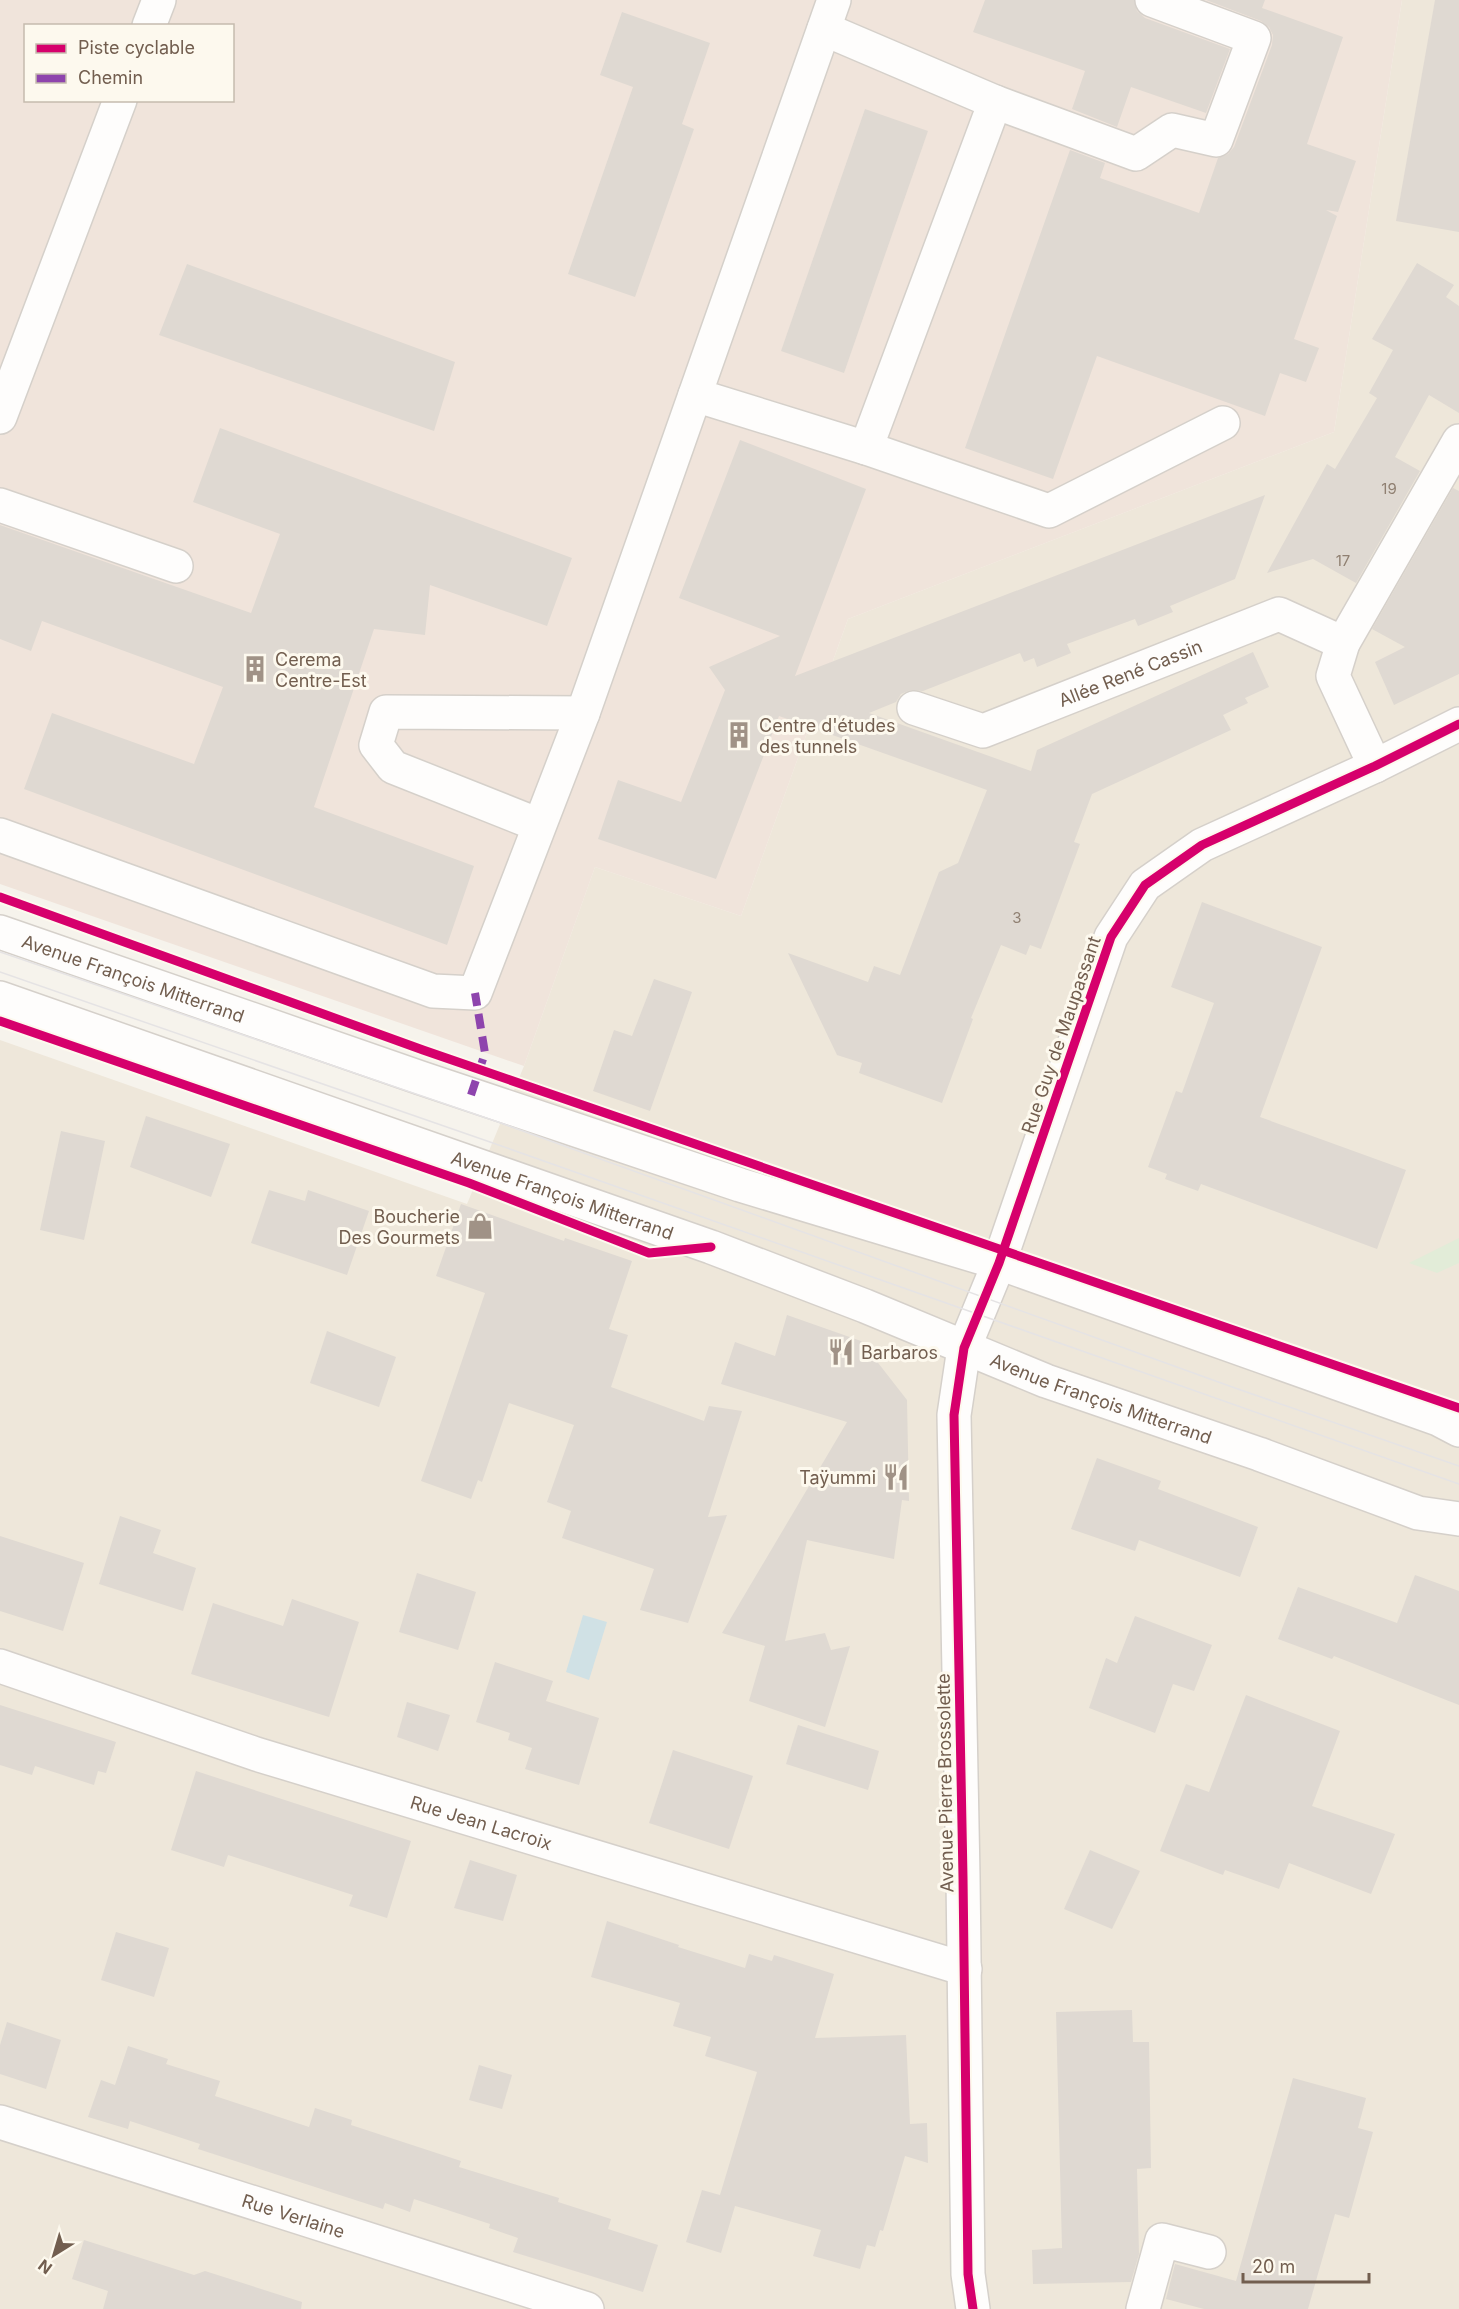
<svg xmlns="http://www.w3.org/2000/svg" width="1459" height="2309" font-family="Inter,sans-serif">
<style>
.residential{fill:#eee7da}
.commercial{fill:#f0e4db;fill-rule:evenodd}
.green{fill:#e2ecd8}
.water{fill:#d0e1e5}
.building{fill:#dfd9d2}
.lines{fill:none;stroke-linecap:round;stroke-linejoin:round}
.minor-casing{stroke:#d5d0ca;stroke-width:36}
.minor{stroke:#fefdfc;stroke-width:33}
.tram{stroke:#e5e3e4;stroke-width:1.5}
.quiet{stroke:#8e44ad;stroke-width:8;stroke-dasharray:15 8;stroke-linecap:butt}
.cycleway-casing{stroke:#fdf9ee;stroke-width:13}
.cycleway{stroke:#d6006c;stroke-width:9}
.labels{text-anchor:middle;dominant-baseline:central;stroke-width:6;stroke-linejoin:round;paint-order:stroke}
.number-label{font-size:15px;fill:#908072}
.poi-label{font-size:18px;fill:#725e4f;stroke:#fdf9ee;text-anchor:start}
.street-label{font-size:18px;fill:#725e4f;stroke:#fdf9ee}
</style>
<rect width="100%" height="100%" fill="#f6f3ec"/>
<polygon class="residential" points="1402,0 1459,0 1459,2309 0,2309 0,1040 467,1204 524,1066 595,867 741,916 848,619 1334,432"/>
<path class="commercial" d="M0,0H1402L1334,432L848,619L741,916L595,867L524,1066L0,884ZM26,26H232V100H26Z"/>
<polygon class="green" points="1459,1238 1459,1263 1437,1273 1409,1263"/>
<polygon class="water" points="583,1615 607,1622 589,1680 566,1672"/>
<g class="building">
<polygon points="985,0 1134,0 1137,11 1145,18 1230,49 1206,113 1131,87 1117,127 1072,109 1085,71 973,32"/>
<polygon points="1206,0 1265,0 1262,8 1343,37 1307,144 1356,161 1338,212 1326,210 1337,216 1294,339 1319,348 1306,382 1280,373 1265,416 1097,356 1053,479 965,448 1070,150 1105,163 1100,178 1199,213 1218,158 1228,154 1234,147 1272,45 1273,35 1269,27 1261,21"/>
<polygon points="1435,0 1459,0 1459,232 1396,221"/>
<polygon points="622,12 710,43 682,124 694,129 635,297 568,274 633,87 600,75"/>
<polygon points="865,109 928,131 844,373 781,351"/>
<polygon points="1417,263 1454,285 1446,297 1459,306 1459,413 1429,395 1395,457 1420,471 1356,583 1313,559 1267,573 1327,464 1335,469 1377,398 1369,393 1393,350 1372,339"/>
<polygon points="187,264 455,362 434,431 159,335"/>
<polygon points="220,428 572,558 547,626 430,585 425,635 374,629 314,807 474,866 447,945 24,789 52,713 194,764 223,687 42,621 31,651 0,639 0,525 251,613 280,534 193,502"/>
<polygon points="740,440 866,489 795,676 1265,495 1235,579 1170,606 1173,612 1138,626 1135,619 1067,644 1071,653 1037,667 1034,658 1024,662 1020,653 923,691 910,690 901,694 896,702 869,713 1031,771 1037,750 1253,652 1269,687 1245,698 1248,703 1223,715 1231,730 1092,794 1074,842 1080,844 1041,949 1030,945 1026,955 1001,945 971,1018 973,1019 942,1103 859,1073 862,1063 837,1055 788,953 868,982 874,966 900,975 939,872 958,863 987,790 779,716 716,879 598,839 618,780 681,802 725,690 709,667 780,636 679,598"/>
<polygon points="1453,488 1459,491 1459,674 1394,705 1375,662 1405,647 1372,629"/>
<polygon points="1202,902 1322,947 1260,1117 1406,1170 1377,1249 1201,1184 1198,1191 1165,1179 1167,1174 1148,1167 1176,1091 1182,1093 1214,1003 1171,987"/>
<polygon points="654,979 692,992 650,1111 593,1091 614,1030 632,1036"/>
<polygon points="146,1116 230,1144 211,1197 130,1167"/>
<polygon points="61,1131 105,1141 84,1240 40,1230"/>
<polygon points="269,1190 305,1201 308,1190 369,1211 347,1275 251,1243"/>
<polygon points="461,1204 564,1241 565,1238 632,1261 609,1329 628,1335 611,1387 704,1421 709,1406 742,1411 708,1517 727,1515 688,1623 640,1610 654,1569 562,1538 571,1511 547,1502 574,1425 509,1403 482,1482 478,1480 471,1499 421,1481 485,1293 436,1276"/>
<polygon points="787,1315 861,1341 907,1400 909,1501 902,1500 894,1559 807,1540 785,1641 825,1633 831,1650 850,1646 825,1727 749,1701 765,1646 722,1633 847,1422 721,1384 735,1342 775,1356"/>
<polygon points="327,1331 396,1357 379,1407 310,1383"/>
<polygon points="1097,1458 1161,1481 1158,1489 1258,1527 1240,1577 1139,1540 1135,1551 1071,1529"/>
<polygon points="120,1516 161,1530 153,1553 196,1568 183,1611 99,1584"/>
<polygon points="0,1536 84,1563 63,1631 0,1611"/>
<polygon points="417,1573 476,1592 458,1650 399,1632"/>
<polygon points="1415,1575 1459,1591 1459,1705 1334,1656 1332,1659 1278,1639 1298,1587 1397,1623"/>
<polygon points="292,1599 359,1622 329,1717 191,1674 213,1603 283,1626"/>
<polygon points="1135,1616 1212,1645 1194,1691 1173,1684 1155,1733 1089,1708 1106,1658 1117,1663"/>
<polygon points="495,1662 553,1681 546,1701 599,1718 579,1785 525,1769 532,1748 508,1740 510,1733 476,1722"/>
<polygon points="1246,1695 1340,1731 1312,1806 1395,1834 1371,1894 1289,1863 1279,1889 1225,1870 1223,1875 1160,1851 1186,1784 1209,1792"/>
<polygon points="407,1702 450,1715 438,1751 397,1737"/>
<polygon points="0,1705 116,1742 106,1773 98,1771 94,1785 35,1766 32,1775 0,1765"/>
<polygon points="798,1725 879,1751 868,1790 786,1764"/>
<polygon points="673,1750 753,1776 729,1849 649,1823"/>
<polygon points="196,1771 411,1841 387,1918 349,1906 353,1895 228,1855 224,1867 171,1850"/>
<polygon points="1090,1850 1140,1871 1112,1929 1064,1909"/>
<polygon points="470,1860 517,1875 503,1921 454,1908"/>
<polygon points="607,1921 679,1945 678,1947 745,1968 749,1954 772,1961 774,1955 834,1974 815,2038 906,2035 910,2124 927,2123 928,2163 905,2156 883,2231 880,2230 875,2247 867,2245 860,2269 813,2256 821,2230 735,2206 721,2253 686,2242 702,2190 720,2195 757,2072 705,2056 711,2037 673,2026 680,2003 591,1977"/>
<polygon points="116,1932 169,1948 154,1997 101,1980"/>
<polygon points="1132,2010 1133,2042 1149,2042 1151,2168 1137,2169 1139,2254 1131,2282 1033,2284 1032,2250 1062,2248 1056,2012"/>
<polygon points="7,2022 61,2040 46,2089 0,2074 0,2045"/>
<polygon points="128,2046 168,2059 166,2064 220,2081 215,2096 309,2127 315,2108 352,2120 351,2125 461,2161 459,2167 559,2198 558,2202 611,2219 608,2229 658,2245 643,2292 513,2252 518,2238 489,2228 490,2224 414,2199 410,2212 385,2203 383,2209 198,2149 200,2144 130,2121 128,2129 88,2117 101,2080 115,2085"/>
<polygon points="479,2065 512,2075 502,2109 469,2100"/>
<polygon points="1293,2078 1366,2098 1358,2128 1373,2132 1349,2218 1335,2214 1308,2309 1204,2309 1166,2299 1175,2264 1236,2281"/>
<polygon points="84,2240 194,2275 205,2271 302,2302 301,2309 103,2309 108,2291 72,2279"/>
</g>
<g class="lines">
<defs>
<g id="minor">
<polyline points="149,26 159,0"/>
<polyline points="995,102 1136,154 1172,130 1216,140 1254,38 1152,0"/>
<polyline points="695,395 866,448 995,102 824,29"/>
<polyline points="0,417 120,100"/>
<polyline points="866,448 1049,511 1223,423"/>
<polyline points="0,505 176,566"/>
<path id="s1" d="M914,708L983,731L1279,614L1343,643"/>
<polyline points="1375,766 1333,676 1343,643 1459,441"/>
<polyline points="539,825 393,767 376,745 386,712 583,713"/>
<polyline points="0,835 433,991 475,993 583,713 834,0"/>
<path id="s2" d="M0,932L421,1078L740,1185L999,1263L1438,1419L1459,1430"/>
<path id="s3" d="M0,998L711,1247L865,1306L1046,1381L1259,1454L1418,1513L1459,1519"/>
<path id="s4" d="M0,1666L256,1754L965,1969"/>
<path id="s5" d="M0,2122L587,2309"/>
<polyline points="973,2309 968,2274 963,1877 954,1415 964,1348 999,1263 1111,937 1145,885 1202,845 1375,766 1459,724"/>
<polyline points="1143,2309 1162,2240 1209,2252"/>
</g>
</defs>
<use href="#minor" class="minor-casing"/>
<use href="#minor" class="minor"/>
<g class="tram">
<polyline points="0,952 498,1122 1235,1388 1459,1466"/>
<polyline points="0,972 490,1142 1459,1484"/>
</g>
<polyline class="quiet" points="471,1095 485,1053 475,993"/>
<defs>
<g id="cycleway">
<polyline points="0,897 423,1050 1459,1408"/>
<polyline points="0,1021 469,1183 649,1253 711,1247"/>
<polyline points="973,2309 968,2274 963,1877 954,1415 964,1348 999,1263 1111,937 1145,885 1202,845 1375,766 1459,724"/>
</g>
</defs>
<use href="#cycleway" class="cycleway-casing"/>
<use href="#cycleway" class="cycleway"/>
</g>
<defs>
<symbol id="building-bare" viewBox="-9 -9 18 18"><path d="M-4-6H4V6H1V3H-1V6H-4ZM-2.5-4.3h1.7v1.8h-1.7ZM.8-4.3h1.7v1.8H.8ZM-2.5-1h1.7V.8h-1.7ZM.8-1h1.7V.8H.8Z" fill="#a09286" stroke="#fdf9ee" stroke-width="2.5" paint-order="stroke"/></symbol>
<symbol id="shop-bare" viewBox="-9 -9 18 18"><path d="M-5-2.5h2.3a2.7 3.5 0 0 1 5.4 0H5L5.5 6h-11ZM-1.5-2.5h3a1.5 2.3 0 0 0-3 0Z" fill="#a09286" stroke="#fdf9ee" stroke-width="2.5" paint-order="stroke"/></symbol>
<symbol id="restaurant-bare" viewBox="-9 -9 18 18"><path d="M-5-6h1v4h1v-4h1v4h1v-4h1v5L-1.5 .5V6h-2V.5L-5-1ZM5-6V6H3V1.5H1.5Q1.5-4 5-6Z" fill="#a09286" stroke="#fdf9ee" stroke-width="2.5" paint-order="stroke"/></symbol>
</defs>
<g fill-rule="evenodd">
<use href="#building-bare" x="236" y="650" width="38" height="38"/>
<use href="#building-bare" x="720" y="716" width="38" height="38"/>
<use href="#shop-bare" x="461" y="1207" width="38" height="38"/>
<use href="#restaurant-bare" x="822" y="1333" width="38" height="38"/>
<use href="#restaurant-bare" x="877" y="1458" width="38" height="38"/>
</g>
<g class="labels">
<g class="number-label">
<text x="1389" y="488">19</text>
<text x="1343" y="560">17</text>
<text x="1017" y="917">3</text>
</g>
<g class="poi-label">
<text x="275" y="659">Cerema<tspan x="275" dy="21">Centre-Est</tspan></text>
<text x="759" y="725">Centre d'études<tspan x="759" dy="21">des tunnels</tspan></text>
<text x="460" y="1216" text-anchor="end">Boucherie<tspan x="460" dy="21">Des Gourmets</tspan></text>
<text x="861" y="1352">Barbaros</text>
<text x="876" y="1477" text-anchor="end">Taÿummi</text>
</g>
<g class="street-label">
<text stroke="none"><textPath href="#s1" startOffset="231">Allée René Cassin</textPath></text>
<text stroke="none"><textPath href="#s2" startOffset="141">Avenue François Mitterrand</textPath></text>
<text transform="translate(1061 1035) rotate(-71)">Rue Guy de Maupassant</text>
<text stroke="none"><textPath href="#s3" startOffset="596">Avenue François Mitterrand</textPath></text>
<text stroke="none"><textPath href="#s3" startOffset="1172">Avenue François Mitterrand</textPath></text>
<text transform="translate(945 1783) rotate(-91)">Avenue Pierre Brossolette</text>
<text stroke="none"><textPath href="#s4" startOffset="506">Rue Jean Lacroix</textPath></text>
<text stroke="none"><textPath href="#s5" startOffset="308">Rue Verlaine</textPath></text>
</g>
</g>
<rect x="24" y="24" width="210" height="78" fill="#fdf9ee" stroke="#c5bbae" stroke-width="1.5"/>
<rect x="36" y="44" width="30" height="9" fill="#d6006c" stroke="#c5bbae" stroke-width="1.5"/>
<text x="78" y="54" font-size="18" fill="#725e4f">Piste cyclable</text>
<rect x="36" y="74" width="30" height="9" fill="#8e44ad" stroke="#c5bbae" stroke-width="1.5"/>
<text x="78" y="84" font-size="18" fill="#725e4f">Chemin</text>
<g transform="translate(54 2255) rotate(217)" stroke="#fdf9ee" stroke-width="4.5" paint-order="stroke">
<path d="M0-4.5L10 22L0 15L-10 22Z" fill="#725e4f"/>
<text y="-9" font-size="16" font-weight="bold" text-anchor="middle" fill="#725e4f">N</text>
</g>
<path d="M1243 2273v9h126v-9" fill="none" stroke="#725e4f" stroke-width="3"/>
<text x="1252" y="2273" font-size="18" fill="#725e4f" stroke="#fdf9ee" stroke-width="4.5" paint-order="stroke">20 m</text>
</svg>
